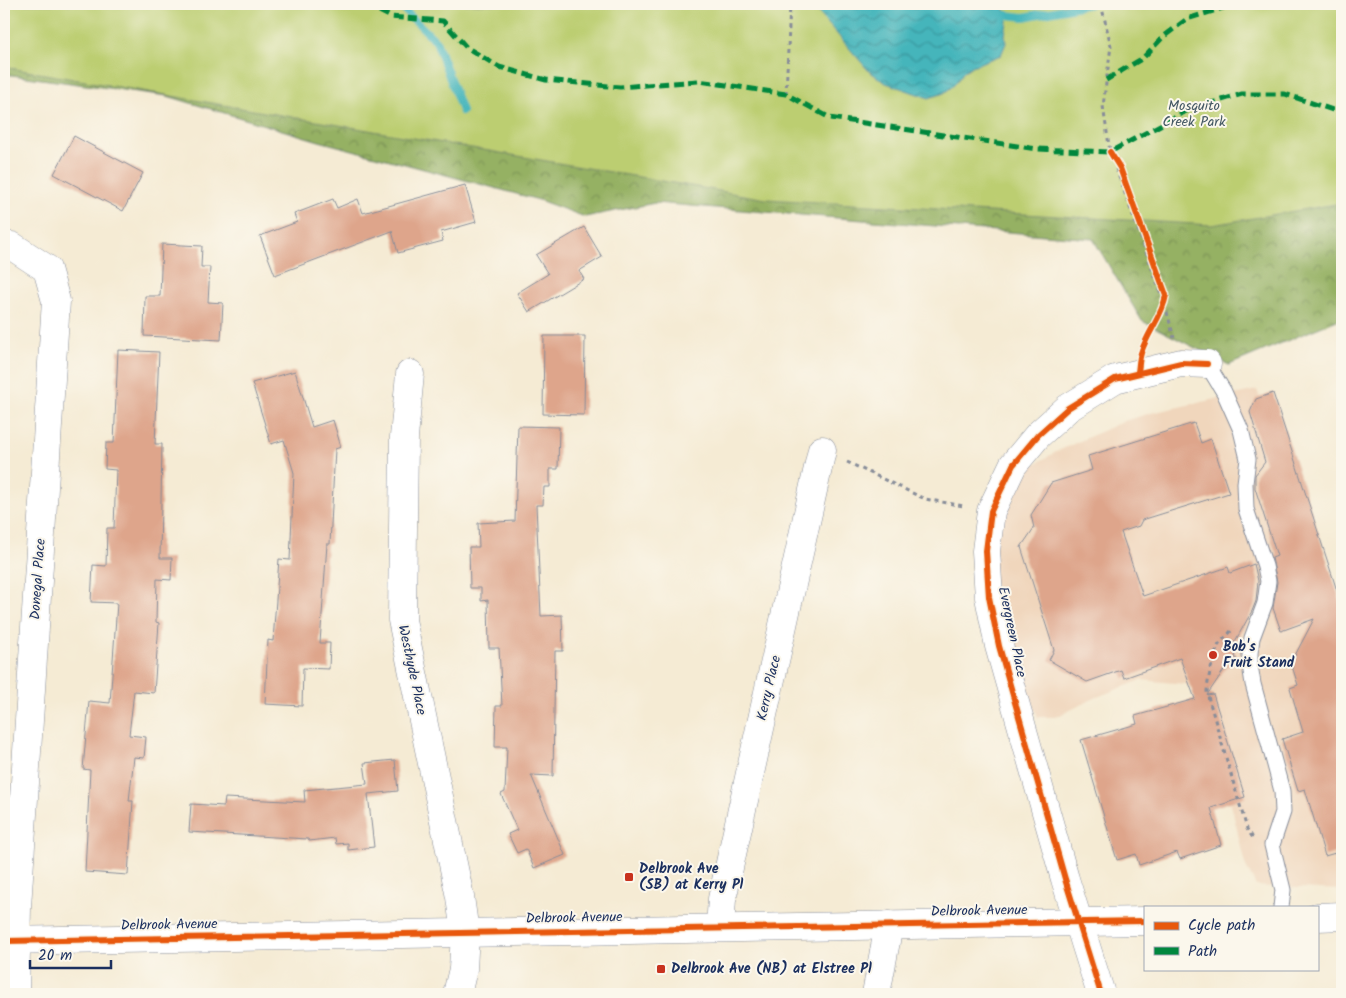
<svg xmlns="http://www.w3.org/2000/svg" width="1346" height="998" font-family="Kalam,sans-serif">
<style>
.built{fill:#f0d6bc}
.forest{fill:url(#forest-crowns);stroke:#587060}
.green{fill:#bcce71;stroke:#6c7e68}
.water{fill:url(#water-waves);stroke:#30728c}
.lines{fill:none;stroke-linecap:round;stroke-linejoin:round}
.stream{stroke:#45b5bb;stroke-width:8}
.building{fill:#dea58b}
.service-casing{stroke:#888d99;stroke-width:17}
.minor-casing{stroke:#888d99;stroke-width:29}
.tertiary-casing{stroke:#888d99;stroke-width:29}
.path{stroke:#888d99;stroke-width:3;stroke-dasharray:4 4;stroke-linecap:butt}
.service{stroke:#fff;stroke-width:15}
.minor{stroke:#fff;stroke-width:28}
.tertiary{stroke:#fff;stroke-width:28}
.quiet{stroke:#00873e;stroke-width:5;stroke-dasharray:10 5;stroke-linecap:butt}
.cycleway-casing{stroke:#fbf7ec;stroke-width:9}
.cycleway{stroke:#e8590c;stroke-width:6}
.poi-dot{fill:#c8321e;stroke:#fbf7ec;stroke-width:2}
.labels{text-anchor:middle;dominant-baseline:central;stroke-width:4;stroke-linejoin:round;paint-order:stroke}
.park-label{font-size:14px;fill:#435763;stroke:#fbf7ec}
.street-label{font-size:14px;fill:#1b2f5e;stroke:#fbf7ec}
.poi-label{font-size:14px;font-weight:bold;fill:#1b2f5e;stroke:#fbf7ec;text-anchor:start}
</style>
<defs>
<pattern id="forest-crowns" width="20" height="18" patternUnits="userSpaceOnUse" patternTransform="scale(1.25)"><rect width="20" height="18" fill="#95b163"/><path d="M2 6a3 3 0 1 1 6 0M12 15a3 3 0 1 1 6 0" fill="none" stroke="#799055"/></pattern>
<pattern id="water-waves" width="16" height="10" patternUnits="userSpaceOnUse" patternTransform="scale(1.25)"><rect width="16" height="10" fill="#45b5bb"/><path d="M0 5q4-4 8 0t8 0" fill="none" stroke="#39949b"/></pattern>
</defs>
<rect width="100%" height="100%" fill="#fbf7ec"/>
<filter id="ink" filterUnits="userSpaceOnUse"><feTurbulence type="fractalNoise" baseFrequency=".02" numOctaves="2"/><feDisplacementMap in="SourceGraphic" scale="10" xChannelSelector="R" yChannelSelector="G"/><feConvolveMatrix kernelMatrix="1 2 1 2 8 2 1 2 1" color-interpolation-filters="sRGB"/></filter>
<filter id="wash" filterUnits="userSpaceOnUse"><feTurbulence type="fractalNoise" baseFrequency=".0096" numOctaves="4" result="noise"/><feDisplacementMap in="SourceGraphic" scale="20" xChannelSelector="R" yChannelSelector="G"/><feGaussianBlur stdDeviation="1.12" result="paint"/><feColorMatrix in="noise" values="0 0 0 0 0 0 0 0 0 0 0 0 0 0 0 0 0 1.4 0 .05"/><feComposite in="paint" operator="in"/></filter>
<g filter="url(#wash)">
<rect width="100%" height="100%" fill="#f5ebd4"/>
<polygon class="built" points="1257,390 1342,621 1342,890 1256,886 1245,864 1213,726 1200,696 1186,684 1141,680 1097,697 1056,717 1038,717 1015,665 986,551 1012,477 1058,451 1124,421 1151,413"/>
<polygon class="forest" points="4,4 1342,4 1342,318 1229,365 1142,321 1093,239 655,203 585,217 539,200 319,141 167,96 4,74"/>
<polygon class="green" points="4,4 1342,4 1342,203 1212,225 766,199 4,67"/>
<polygon class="water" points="811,4 1001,4 1008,15 1005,35 1006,43 1001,55 972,66 964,71 954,85 944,93 929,98 886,83 869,71"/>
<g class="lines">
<g class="stream">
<polyline points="398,4 436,41 462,111"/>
<polyline points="999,14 1024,17 1090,4"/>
</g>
</g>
<g id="blocks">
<g class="building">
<polygon points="74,136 143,173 123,211 54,174"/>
<polygon points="465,185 476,222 441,232 443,241 398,253 392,231 275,275 260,236 297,222 294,214 333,199 337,208 358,199 363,213"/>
<polygon points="584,227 602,257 579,271 584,279 529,312 517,293 548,274 536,255"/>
<polygon points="162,244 202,246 201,267 210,267 208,302 223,303 221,340 144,336 145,296 160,296"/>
<polygon points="544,336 585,336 584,415 543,414"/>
<polygon points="118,350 159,352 155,444 162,444 160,558 172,558 171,580 157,579 156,622 159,623 154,693 134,691 129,735 146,737 144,758 134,757 129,801 133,801 128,875 85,872 90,770 83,769 89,701 110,703 117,603 91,602 93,565 106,566 107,528 114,528 116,470 105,469 106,443 114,443"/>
<polygon points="295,371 312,427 333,420 341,447 335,449 330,544 327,544 320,643 330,643 329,669 303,668 302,706 265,704 268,640 273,641 279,559 290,560 294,473 284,440 271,444 252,383"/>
<polygon points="1273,393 1342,606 1342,851 1325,856 1305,789 1298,791 1282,739 1303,732 1290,688 1298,685 1291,663 1314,619 1281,631 1273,608 1277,582 1272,558 1277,556 1255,488 1255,475 1265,462 1250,412 1256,399"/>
<polygon points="1194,423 1201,443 1211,439 1229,493 1142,520 1139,526 1121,532 1143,596 1228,567 1230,573 1254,564 1258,581 1256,601 1252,611 1233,645 1237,663 1226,667 1207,695 1213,694 1245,797 1211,808 1221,845 1180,859 1177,852 1139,865 1136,854 1117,860 1081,740 1137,724 1135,716 1195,699 1180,658 1124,678 1121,670 1087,682 1049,660 1054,650 1021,547 1034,528 1031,515 1051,483 1092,470 1088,456"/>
<polygon points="518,426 559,427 558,469 550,469 550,487 544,487 543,505 536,505 541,616 562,615 563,651 555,651 553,776 531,775 565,855 534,868 526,849 517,853 508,834 517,830 501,794 505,792 507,747 495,747 496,706 502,706 499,648 489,648 488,600 481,601 481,588 470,588 469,547 479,547 478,523 515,521"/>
<polygon points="395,760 398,791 368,794 374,847 348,850 348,843 336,844 335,838 309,841 308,839 189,832 191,804 224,806 225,798 305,802 304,790 367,784 364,763"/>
</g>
</g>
</g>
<g filter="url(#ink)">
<use href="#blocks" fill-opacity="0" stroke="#888d99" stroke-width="1"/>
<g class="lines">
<defs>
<polyline id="service" points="1207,364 1224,392 1241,430 1248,459 1245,483 1246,509 1265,566 1268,581 1265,603 1252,638 1250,653 1250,665 1253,684 1282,791 1283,812 1272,845 1283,890 1281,907"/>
<g id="minor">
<polyline points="4,246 12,246 47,269 56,301 17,907 15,994"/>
<polyline points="410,374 404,437 402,620 460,897 465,933 463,969 457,994"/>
<polyline points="720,927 722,899 822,450"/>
<polyline points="876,994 889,925"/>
<polyline points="1101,994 1065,879 999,646 989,597 986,551 991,511 1013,465 1038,435 1068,408 1115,379 1181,363 1207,364"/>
</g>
<g id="tertiary">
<polyline points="1317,917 1342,916"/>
<polyline points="4,941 1145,921"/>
</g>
</defs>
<use href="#service" class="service-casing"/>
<use href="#minor" class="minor-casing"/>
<use href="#tertiary" class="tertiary-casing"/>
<g class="path">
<polyline points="1101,4 1111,46 1103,106 1110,152 1165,305 1174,338"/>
<polyline points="786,94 790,4"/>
<polyline points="847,462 925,499 964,506"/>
<path d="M1231,631C1227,636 1221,641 1218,646C1213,658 1207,681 1207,693L1247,829L1253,838"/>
</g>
<use href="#service" class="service"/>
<use href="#minor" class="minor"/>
<use href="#tertiary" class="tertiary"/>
<g class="quiet">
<polyline points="366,4 391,17 443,21 466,47 499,67 546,80 620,87 699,81 786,94 830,118 1037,149 1110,152 1188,110 1242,94 1285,94 1342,113"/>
<polyline points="1106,80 1143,58 1163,37 1187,19 1236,4"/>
</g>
<defs>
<g id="cycleway">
<path d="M1110,152L1120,168L1166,295C1163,315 1147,333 1141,353C1139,359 1139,366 1138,372"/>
<polyline points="4,941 1145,921"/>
<polyline points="1101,994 1065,879 999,646 989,597 986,551 991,511 1013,465 1038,435 1068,408 1115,379 1181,363 1207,364"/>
</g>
</defs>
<use href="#cycleway" class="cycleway-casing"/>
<use href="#cycleway" class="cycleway"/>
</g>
</g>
<g class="poi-dot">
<circle cx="1213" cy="655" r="5"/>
<rect x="624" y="872" width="10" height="10" rx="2.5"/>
<rect x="656" y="964" width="10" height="10" rx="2.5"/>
</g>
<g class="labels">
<g class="park-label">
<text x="1194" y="106">Mosquito<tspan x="1194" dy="16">Creek Park</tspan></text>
</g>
<g class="street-label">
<text transform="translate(38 579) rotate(-86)">Donegal Place</text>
<text transform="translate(1012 632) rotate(78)">Evergreen Place</text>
<text transform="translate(412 670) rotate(78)">Westhyde Place</text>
<text transform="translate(769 688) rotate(-77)">Kerry Place</text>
<text transform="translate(979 911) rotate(-1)">Delbrook Avenue</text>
<text transform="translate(574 918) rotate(-1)">Delbrook Avenue</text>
<text transform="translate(169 925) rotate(-1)">Delbrook Avenue</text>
</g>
<g class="poi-label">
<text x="1223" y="647">Bob's<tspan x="1223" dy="16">Fruit Stand</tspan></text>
<text x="639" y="869">Delbrook Ave<tspan x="639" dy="16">(SB) at Kerry Pl</tspan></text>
<text x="671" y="969">Delbrook Ave (NB) at Elstree Pl</text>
</g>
</g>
<rect width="1346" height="998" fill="none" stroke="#fbf7ec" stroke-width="20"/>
<rect x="1144" y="906" width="175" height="65" fill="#fbf7ec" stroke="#a1a7b3"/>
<rect x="1154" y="922" width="25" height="8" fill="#e8590c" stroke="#a1a7b3"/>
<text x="1188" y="930" font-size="15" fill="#1b2f5e">Cycle path</text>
<rect x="1154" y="947" width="25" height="8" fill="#00873e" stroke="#a1a7b3"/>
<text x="1188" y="956" font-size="15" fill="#1b2f5e">Path</text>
<path d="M30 960v8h81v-8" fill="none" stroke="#1b2f5e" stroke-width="2.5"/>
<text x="38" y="960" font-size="15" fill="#1b2f5e" stroke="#fbf7ec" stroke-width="4" paint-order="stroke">20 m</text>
</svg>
